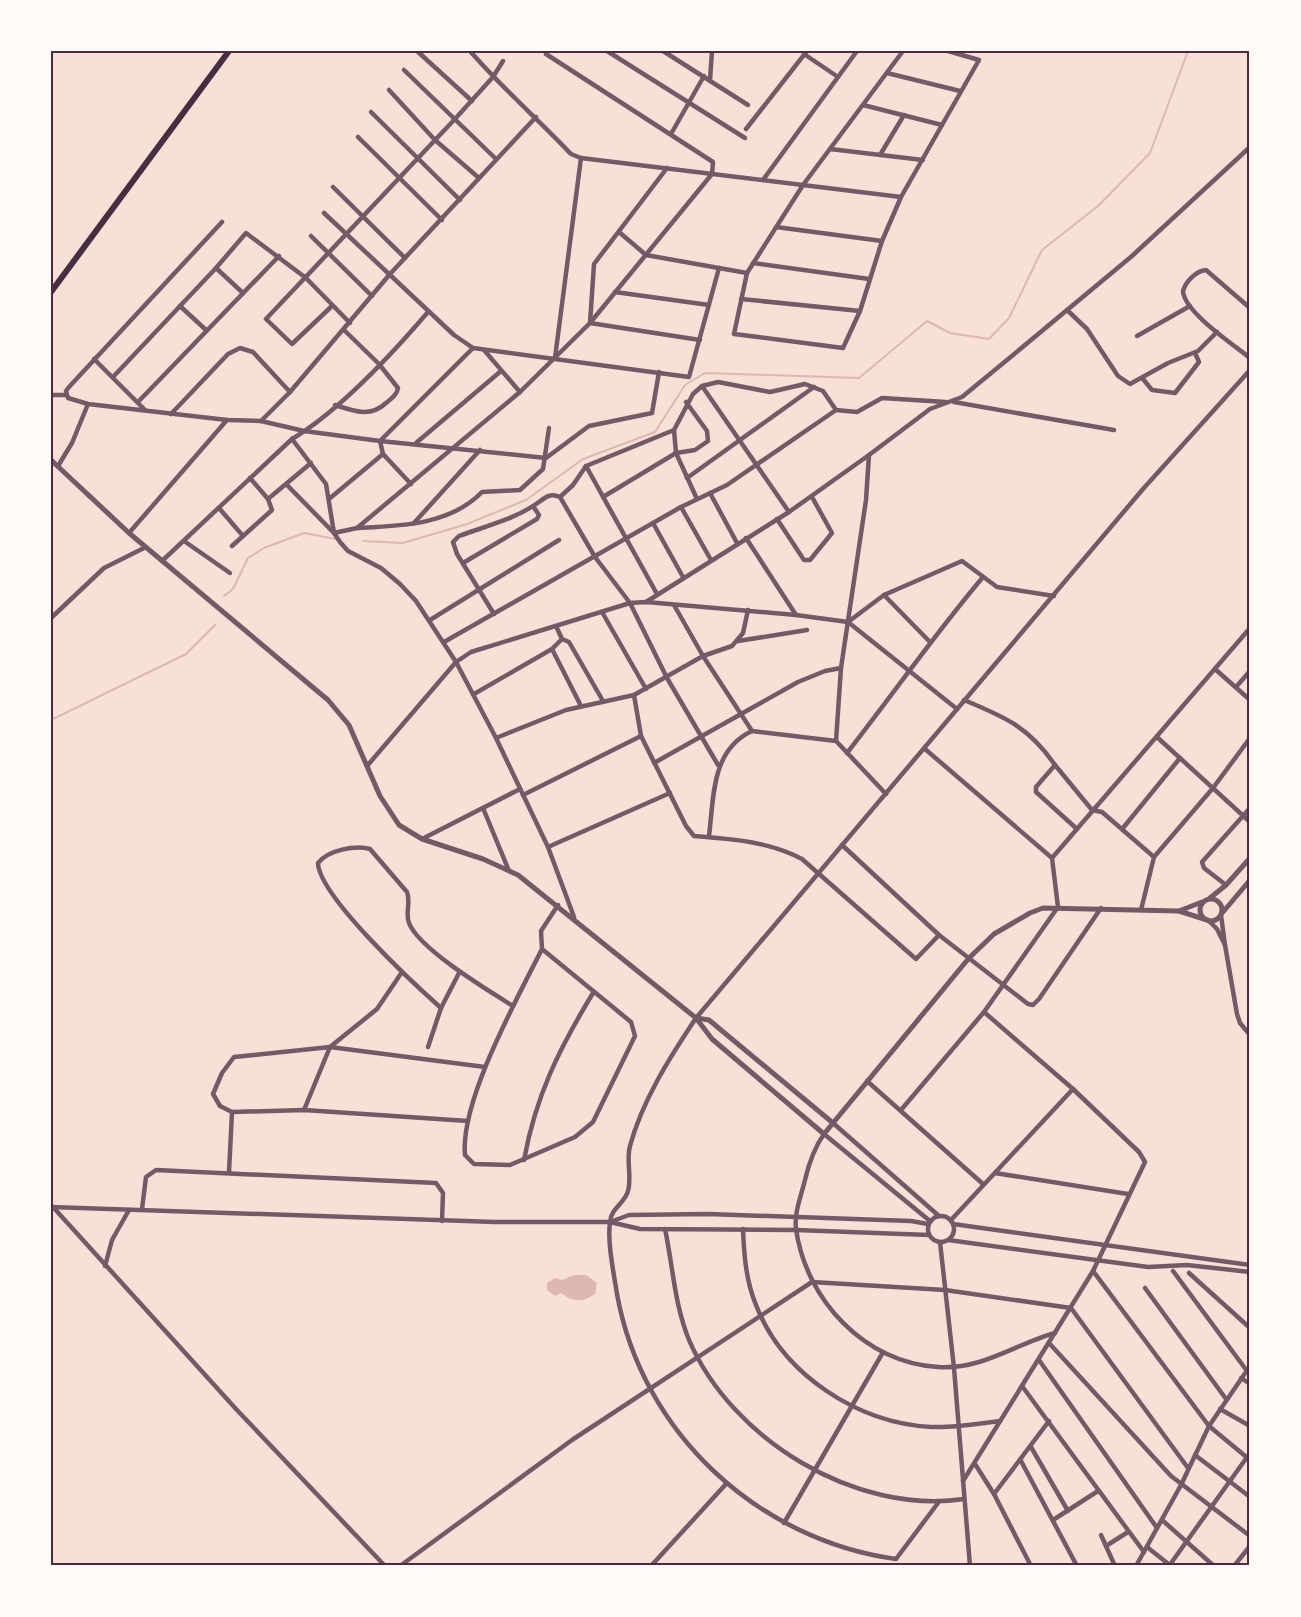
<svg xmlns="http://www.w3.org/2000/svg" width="1301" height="1617" font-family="'DM Sans',sans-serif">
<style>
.water{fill:#dcb8b0}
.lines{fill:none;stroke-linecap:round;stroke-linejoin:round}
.stream{stroke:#dcb8b0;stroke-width:2}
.minor{stroke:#755966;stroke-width:4.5}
.tertiary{stroke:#755966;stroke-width:5}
.secondary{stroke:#4a2c40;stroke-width:6}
.neatline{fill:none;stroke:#4a2c40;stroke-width:2}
</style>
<rect width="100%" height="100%" fill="#f7e1d7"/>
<path class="water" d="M574,1275H586L597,1283L595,1294C582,1303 574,1302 561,1293L555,1296L547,1290V1283L555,1278L562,1280Z"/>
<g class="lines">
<g class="stream">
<polyline points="363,541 403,543 467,524 526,500 583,459 655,432 685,385 705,373 859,378 927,321 950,333 989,339 1009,318 1042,250 1098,206 1150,153 1188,51"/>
<polyline points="224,596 233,589 248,558 264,548 304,533 336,539"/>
<polyline points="51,720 186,654 215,625"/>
</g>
<g class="minor">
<polyline points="417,51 472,101"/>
<path d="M470,51C501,87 538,119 571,154L581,158L901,197"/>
<polyline points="607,51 745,138"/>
<polyline points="663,51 748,105"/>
<polyline points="903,51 803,185 747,273 734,334 843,348 860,311 882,241 901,197 979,60 948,51"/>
<polyline points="804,54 838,77"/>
<polyline points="404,70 496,159"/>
<polyline points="887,73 960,91"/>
<polyline points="710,80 712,51"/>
<polyline points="389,90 435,140 479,178"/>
<polyline points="863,105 942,125"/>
<polyline points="371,112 460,200"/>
<polyline points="746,129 807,51"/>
<polyline points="671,134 704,76"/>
<polyline points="358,137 442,220"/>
<polyline points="830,149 923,160"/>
<polyline points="880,155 904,115"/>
<polyline points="667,168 594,264 590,323 700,340"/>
<polyline points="763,180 857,51"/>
<polyline points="333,187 405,258"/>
<polyline points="324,213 454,335 473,348 689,377 719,268"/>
<polyline points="222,222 69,387 66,391 68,398 88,404 227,420 261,421 304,431 380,441 546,458 589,426 652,413 659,372"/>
<polyline points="776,227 882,241"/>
<polyline points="619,232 646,255 747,273"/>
<polyline points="311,236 372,296"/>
<polyline points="753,263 869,279"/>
<polyline points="216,268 243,293"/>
<polyline points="615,292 709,305"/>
<polyline points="741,299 860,311"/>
<polyline points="180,306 206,330"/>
<polyline points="332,306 292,344 266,319 454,120 493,77 503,61"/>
<path d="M1250,308L1206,270C1196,271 1186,281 1183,291C1184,312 1234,345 1250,358"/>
<polyline points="1067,310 1087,329 1118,376 1130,384 1168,363 1198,351 1217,332"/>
<path d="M428,312C392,354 339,411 292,439L326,484L334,533L340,542L348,551L381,568L400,584L416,601L456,662L496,738L548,847L574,917"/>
<polyline points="1137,336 1190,306"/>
<polyline points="484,350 520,392"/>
<polyline points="555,358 581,158"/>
<polyline points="94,359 145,410"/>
<polyline points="113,377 216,268 246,233 306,278 350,323"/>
<polyline points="1143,379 1152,390 1175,393 1199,362 1195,353"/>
<polyline points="702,386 789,512"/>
<polyline points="51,395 66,395"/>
<polyline points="138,402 279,256"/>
<polyline points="954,402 1114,430"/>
<path d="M335,405C354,411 370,418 386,403C391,399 397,395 398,388L379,364L344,330"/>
<polyline points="171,414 228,354 240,348 253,352 290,392"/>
<polyline points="261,421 290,392 390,274 536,117"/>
<polyline points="674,430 676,453 697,499"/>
<polyline points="416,443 501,371"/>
<polyline points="58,466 72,443 88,404"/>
<polyline points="586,466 657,594"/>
<polyline points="687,478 814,387"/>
<polyline points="411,484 383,454 380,441 473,348"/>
<polyline points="287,485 334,533 357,528 520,392 590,323 712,174 713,162 546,54"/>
<polyline points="710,493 737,543"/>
<polyline points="560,497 573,485 586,466 674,430 693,394 702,386 718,382 770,392 805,384 823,391 836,410 857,412 882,398 946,402"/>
<polyline points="603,497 676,453 695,450 708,441 707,431 686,402"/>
<polyline points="268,499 311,463"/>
<polyline points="329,499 383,454"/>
<polyline points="681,507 711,560"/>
<polyline points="219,508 243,536"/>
<polyline points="777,519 804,560 810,560 832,533 812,497"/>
<polyline points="414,523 480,450"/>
<polyline points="653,523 683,577"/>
<path d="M357,528C401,526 450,525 482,492L520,490L543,469L549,428"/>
<polyline points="129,533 227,420"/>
<polyline points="746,538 796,615"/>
<polyline points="184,541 230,573"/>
<polyline points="232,546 272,510 268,499 250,478"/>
<polyline points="162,561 292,439"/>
<polyline points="463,563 537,519 539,515 533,506"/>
<polyline points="884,595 929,641"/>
<polyline points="646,602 789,512 869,455"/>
<polyline points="674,605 703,656 752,731"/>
<path d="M748,610L743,633L732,646L703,656L634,695L641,736L686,826L694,836C731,839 768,841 802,859L916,959L939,935"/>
<polyline points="602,612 646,689"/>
<path d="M494,614L457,554L453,542L459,536C486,526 516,519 539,502C547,496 551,493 560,497L595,557L630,603L667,678L718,765"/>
<polyline points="51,618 104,568 146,547"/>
<polyline points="430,620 559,540"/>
<polyline points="848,622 884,595 962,561 997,587 1054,596"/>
<polyline points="562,639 569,642 603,701"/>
<polyline points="738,641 807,630"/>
<polyline points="444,642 681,507 727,485 836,410"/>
<polyline points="552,649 581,706"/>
<polyline points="1215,669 1250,700"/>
<polyline points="1236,687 1250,671"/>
<polyline points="474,694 552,649 562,639 556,626"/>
<path d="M964,700C1005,717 1029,727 1055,765"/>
<polyline points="496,738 566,710 634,695"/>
<polyline points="1158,738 1250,822"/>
<polyline points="836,741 841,668 866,500 869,455 930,409 962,397 1007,360 1132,256 1250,147"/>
<path d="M847,753C893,694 935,634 983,577"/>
<polyline points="654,763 798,682 825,671 841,668"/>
<polyline points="367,766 456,662 471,652 630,603 646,602 796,615 848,622 957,709"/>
<polyline points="523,795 641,736"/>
<polyline points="483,808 509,871"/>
<polyline points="1123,828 1180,758"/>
<polyline points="1077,829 1036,792 1036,787 1055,765 1092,810 1102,812 1154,857 1141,910"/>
<path d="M709,836C714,797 711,750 752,731L836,741L886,794"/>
<polyline points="422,839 520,789"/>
<polyline points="842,845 939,935 1028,1004 1033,1005 1039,999 1101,908"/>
<polyline points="548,847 670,793"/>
<polyline points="1154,857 1213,788 1250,738"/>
<polyline points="1052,858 1250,628"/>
<polyline points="1226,885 1204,868 1202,862 1250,808"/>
<polyline points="1208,920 1217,929 1225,945 1221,915"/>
<polyline points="1225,945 1237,1014 1240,1023 1250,1035"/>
<path d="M542,949L631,1022L635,1036L593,1122L575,1137L510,1165L474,1164L465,1155C460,1101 517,999 542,949L541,931L558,905"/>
<path d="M441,1008C414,984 319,896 318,863C328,850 355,845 370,849L407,892C411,902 405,913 409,923C419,949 489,991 513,1006"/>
<polyline points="428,1047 441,1008 459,973"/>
<polyline points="867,1081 983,1184"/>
<polyline points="304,1110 330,1047 377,1009 402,972"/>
<polyline points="901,1110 984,1012 1058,907 1052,858 925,749"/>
<polyline points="232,1112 304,1110 468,1121"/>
<polyline points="833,1123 939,1216"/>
<path d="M524,1160C536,1095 559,1049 593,993"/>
<polyline points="229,1172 232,1112 220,1106 213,1094 222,1073 234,1057 330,1047 485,1067"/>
<polyline points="995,1173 1128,1194"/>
<polyline points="51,1207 495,1222 610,1222 640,1229 796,1230 929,1235"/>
<polyline points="53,1207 236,1409 385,1566"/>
<polyline points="142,1209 146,1177 156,1170 436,1183 443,1193 442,1221"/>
<circle cx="941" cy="1229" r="13"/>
<polyline points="951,1220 1073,1089"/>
<path d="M930,1221L824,1134C814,1148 809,1163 805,1180C801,1196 794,1213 796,1229C806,1300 865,1363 938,1367C982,1370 1015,1344 1055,1333"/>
<polyline points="610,1222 629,1215 708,1214 911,1221 928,1224"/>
<polyline points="953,1224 1250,1265"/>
<path d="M665,1229C673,1266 674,1303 689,1340C732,1440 856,1515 964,1499"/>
<path d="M743,1229C744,1255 746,1281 756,1305C783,1375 858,1423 931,1427C954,1428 977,1424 1000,1421"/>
<polyline points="948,1240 1148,1267 1187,1265 1250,1272"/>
<polyline points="940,1242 954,1368 970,1566"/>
<polyline points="105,1266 112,1240 129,1210"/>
<polyline points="1093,1271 1209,1426 1250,1460"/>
<polyline points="1173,1271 1247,1371"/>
<polyline points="1189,1273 1250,1328"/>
<polyline points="1145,1288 1226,1399"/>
<polyline points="1049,1343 1171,1476 1250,1536"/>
<polyline points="1039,1360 1157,1528"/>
<polyline points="1241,1378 1250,1384"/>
<polyline points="1022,1386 1144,1552"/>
<polyline points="1220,1409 1250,1426"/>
<polyline points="1031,1447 1068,1511"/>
<polyline points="1195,1455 1250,1497"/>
<polyline points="1021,1461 1077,1566"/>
<polyline points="975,1464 994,1494 1031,1566"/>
<polyline points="963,1481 1093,1271 1145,1162 1139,1152 1073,1089 984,1012"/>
<polyline points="994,1494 1049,1421"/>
<path d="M938,1503L896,1559C758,1540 642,1433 617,1294C614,1274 607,1242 610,1222C611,1208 625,1203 628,1191C632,1177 626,1161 630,1146C642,1101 670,1057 696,1018L1143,489L1250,370"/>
<polyline points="1053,1520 1098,1491"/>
<polyline points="1162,1520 1214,1566"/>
<polyline points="784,1523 882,1354"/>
<polyline points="1101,1535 1115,1566"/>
<polyline points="1106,1546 1128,1532"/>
<polyline points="1147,1547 1171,1566"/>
<polyline points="400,1566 572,1440 812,1282 945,1290 1071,1308 1188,1468"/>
<polyline points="651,1566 726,1484"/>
<polyline points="1136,1566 1181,1485 1209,1426 1250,1366"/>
<polyline points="1169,1566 1250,1453"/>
<polyline points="1234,1566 1250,1546"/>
</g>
<g class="tertiary">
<polyline points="51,460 129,533 328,700 349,725 380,796 399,825 422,839 483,859 518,875 696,1018 712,1039 824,1134 969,958 994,934 1030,913 1043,908 1179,911"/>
<polyline points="1210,898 1226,885 1250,858"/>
<circle cx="1211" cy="910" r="11"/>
<polyline points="1202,902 1179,911 1204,919"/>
<polyline points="1223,912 1250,880"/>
<polyline points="696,1018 709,1020 833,1123"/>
</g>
<polyline class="secondary" points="51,292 229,51"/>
</g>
<rect width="1301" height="1617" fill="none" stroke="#fffaf5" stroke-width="105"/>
<rect x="52" y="52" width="1196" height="1512" class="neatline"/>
</svg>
